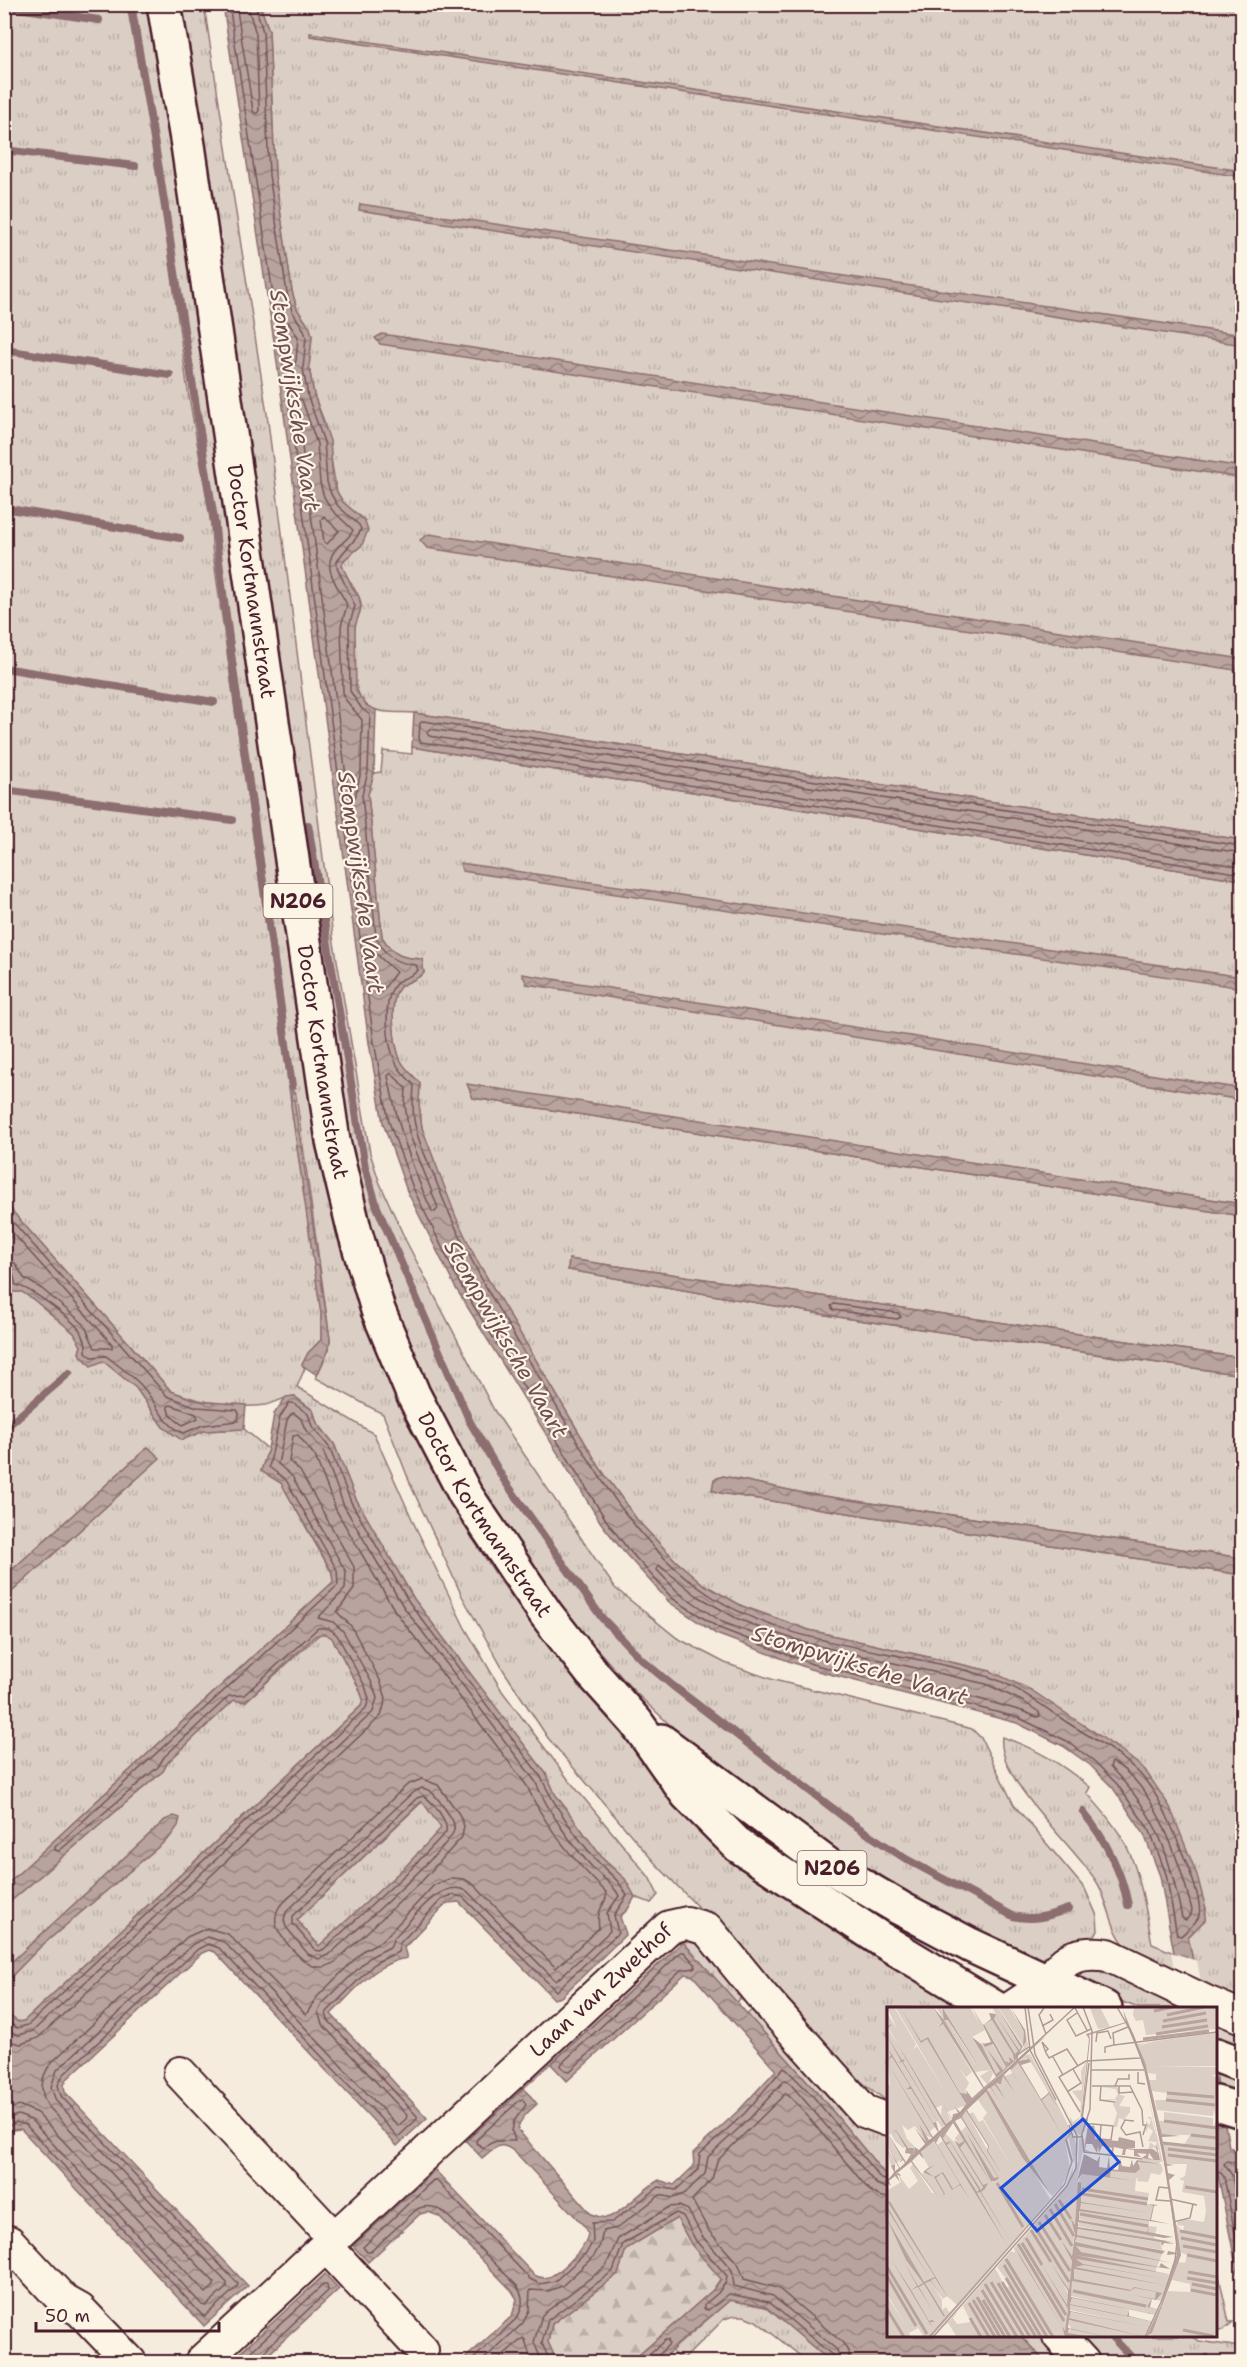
<svg xmlns="http://www.w3.org/2000/svg" width="1247" height="2367" font-family="'Shantell Sans',sans-serif">
<style>
.grass{fill:url(#grass-tufts);stroke:#927678;stroke-width:1.5}
.forest{fill:url(#forest-firs);stroke:#927678;stroke-width:1.5}
.water{fill:url(#water-waves);stroke:#8c6e70;stroke-width:1.5;fill-rule:evenodd}
.pier{fill:#f5ecde}
.lines{fill:none;stroke-linecap:round;stroke-linejoin:round}
.shore{stroke:#765459;stroke-width:1.5}
.stream{stroke:#8c6e70;stroke-width:8}
.minor-casing{stroke:#4a1f2b;stroke-width:36}
.major-casing{stroke:#4a1f2b;stroke-width:38}
.minor{stroke:#fcf5e5;stroke-width:32}
.major{stroke:#fcf5e5;stroke-width:33}
.labels{text-anchor:middle;dominant-baseline:central;stroke-width:4.5;stroke-linejoin:round;paint-order:stroke}
.shield{fill:#fcf5e5;stroke:#7f5f63;stroke-width:1.5}
.shield-label{font-size:20px;font-weight:bold;fill:#4a1f2b}
.street-label{font-size:21px;fill:#4a1f2b;stroke:#fcf5e5}
.water-label{font-size:22px;font-style:italic;fill:#704d53;stroke:#fcf5e5}
.inset-river{fill:none;stroke:#b8a39e;stroke-width:3}
.inset-road{fill:none;stroke:#b19a96;stroke-width:1.5}
.view{fill:#1d4ed8;fill-opacity:0.15;stroke:#1d4ed8;stroke-width:3}
.inset-edge{fill:none;stroke:#4a1f2b;stroke-width:3}
</style>
<defs>
<pattern id="grass-tufts" width="24" height="20" patternUnits="userSpaceOnUse" patternTransform="scale(1.5)"><rect width="24" height="20" fill="#dbcec4"/><path d="M3 7l-1-3M5 7V3M7 7l1-3M15 17l-1-3M17 17v-4M19 17l1-3" fill="none" stroke="#bdb0a9"/></pattern>
<pattern id="forest-firs" width="22" height="20" patternUnits="userSpaceOnUse" patternTransform="scale(1.5)"><rect width="22" height="20" fill="#dbcec4"/><path d="M5 1l3.5 6h-7zM16 11l3.5 6h-7z" fill="#bdb0a9"/></pattern>
<pattern id="water-waves" width="16" height="10" patternUnits="userSpaceOnUse" patternTransform="scale(1.5)"><rect width="16" height="10" fill="#b8a39e"/><path d="M0 5q4-4 8 0t8 0" fill="none" stroke="#988481"/></pattern>
</defs>
<rect width="100%" height="100%" fill="#f5ecde"/>
<filter id="ink" filterUnits="userSpaceOnUse"><feTurbulence type="fractalNoise" baseFrequency=".0167" numOctaves="2"/><feDisplacementMap in="SourceGraphic" scale="12" xChannelSelector="R" yChannelSelector="G"/><feConvolveMatrix kernelMatrix="1 2 1 2 8 2 1 2 1" color-interpolation-filters="sRGB"/></filter>
<g filter="url(#ink)">
<g class="grass">
<path d="M5,5H127L157,168L187,385L211,523L212,547L321,1313V1340L308,1353L302,1365L305,1368L297,1387L374,1434L416,1528L465,1628L502,1691L568,1779L649,1877L658,1895L651,1903L635,1897L625,1879L603,1859L555,1794L547,1775L414,1599L356,1499L334,1444L317,1422L313,1410L294,1396C284,1397 276,1403 266,1405C235,1409 200,1402 171,1391L5,1203Z"/>
<polygon points="134,5 152,5 319,1146 329,1194 357,1295 440,1482 469,1533 501,1582 589,1696 672,1793 949,1996 959,2008 888,2008 888,2102 845,2069 796,2008 655,1863 548,1738 504,1671 462,1596 412,1488 383,1414 316,1378 329,1349 330,1339 220,552 218,523"/>
<polygon points="178,5 204,5 267,414 333,937 370,1153 379,1181 406,1241 494,1410 615,1588 677,1638 725,1663 774,1680 972,1729 981,1738 1014,1805 1085,1889 1097,1916 1098,1931 1092,1940 1042,1959 1015,1957 884,1886 705,1758 633,1690 554,1600 507,1532 467,1466 436,1405 401,1326 368,1222 350,1144"/>
<path d="M260,5H1242V840L414,713C401,712 380,714 369,707C350,695 352,648 355,628C355,621 361,614 361,606C362,594 345,579 342,565L344,560L362,545L365,521L343,502L337,492L324,421L314,395L309,367L312,336L310,328L297,309L292,291L275,175L269,31Z"/>
<path d="M412,747L1242,880V1204L468,1085L473,1098L1242,1216V1358L569,1259L568,1270L844,1318L1242,1375V1558L803,1493L723,1476L712,1490L720,1493L1242,1575V2005L1198,1985L1188,1937L1205,1920L1206,1908L1145,1770L1093,1731L990,1671L809,1630L742,1606L703,1584L676,1561L638,1521L600,1468L476,1259L455,1217L422,1128L419,1104L420,1083C414,1076 405,1069 401,1061C394,1047 388,999 400,987C406,982 417,980 424,973L422,959C400,958 394,956 382,937L368,794L374,773L381,772L383,751L412,754Z"/>
<polygon points="4,1269 10,1278 9,1291 22,1292 34,1300 74,1333 81,1346 79,1353 85,1359 103,1361 136,1388 163,1427 182,1440 204,1431 244,1429 268,1449 261,1471 281,1483 332,1573 333,1582 5,1886 5,1598 159,1458 148,1447 5,1576"/>
<path d="M321,1633L327,1634L332,1638L359,1688L363,1699L361,1706L24,2021C15,2023 11,2017 5,2012V1983L40,1947L170,1837L165,1820L5,1968V1906L163,1771L168,1762L234,1700L245,1702Z"/>
<path d="M1002,1737C1038,1749 1061,1764 1090,1787L1087,1793C1101,1809 1116,1826 1126,1845C1141,1876 1146,1911 1152,1944L1174,1953L1178,1976C1161,1968 1141,1959 1127,1947C1112,1934 1108,1901 1098,1884C1077,1848 996,1780 1002,1737Z"/>
<polygon points="423,1801 442,1828 407,1865 319,1946 297,1920"/>
<polygon points="689,1931 744,1991 737,2003 683,1942 466,2141 458,2134 667,1939"/>
<path d="M1094,1966L1192,2008H1138L1082,1986C1077,1974 1082,1968 1094,1966Z"/>
<polygon points="755,2008 888,2133 888,2178 816,2091 747,2014"/>
<polygon points="1216,2019 1242,2030 1242,2048 1216,2038"/>
<polygon points="1216,2072 1242,2081 1242,2105 1216,2097"/>
<polygon points="1216,2263 1229,2322 1233,2322 1223,2330 1216,2329"/>
<polygon points="730,2300 766,2307 831,2362 808,2362 756,2321 744,2316 734,2316 724,2319 682,2361 671,2351"/>
<polygon points="1021,2336 1042,2336 1065,2362 1045,2362"/>
<polygon points="1078,2336 1191,2336 1199,2341 1240,2347 1242,2358 1236,2362 1101,2362"/>
</g>
<polygon class="forest" points="677,2218 691,2244 721,2278 713,2290 631,2362 557,2362 548,2342 552,2324 618,2274 626,2249"/>
<g class="water">
<path d="M223,5H260L269,31L275,175L292,291L297,309L310,328L312,336L309,367L314,395L330,441L333,481L337,492L343,502L365,521L368,530L362,545L344,560L342,565L352,587L359,597L361,607L355,627L356,691L367,706L376,710L374,773L368,794L382,937C394,956 401,958 422,959L424,973C417,980 406,982 400,987C388,999 394,1047 401,1061C405,1069 414,1076 420,1083L419,1104L422,1128L456,1217L476,1259L600,1468L638,1521L676,1561L703,1584L742,1606L809,1630L990,1671L1031,1690L1122,1751L1145,1770L1170,1807L1197,1875L1206,1909L1205,1920L1188,1937L1203,2008H1184L1160,1876L1144,1834L1113,1788L1090,1765L1063,1746L1017,1723L810,1669L716,1634L669,1602L623,1551L601,1523L455,1287L407,1191L383,1123L369,1043L275,348Z"/>
<polygon points="310,33 1242,171 1242,177 310,36"/>
<polygon points="360,204 1242,335 1242,345 359,210"/>
<polygon points="382,334 1242,467 1242,478 380,344 375,338"/>
<polygon points="429,534 1242,659 1242,671 427,548 420,540"/>
<polygon points="414,713 1242,840 1242,880 412,747"/>
<polygon points="460,863 1242,977 1242,988 462,871"/>
<polygon points="522,974 1242,1089 1242,1100 527,984"/>
<polygon points="291,1078 330,1339 329,1349 317,1375 302,1365 308,1353 321,1340 321,1314 291,1106"/>
<polygon points="467,1084 1242,1204 1242,1216 473,1098"/>
<polygon points="5,1203 171,1391 198,1401 246,1405 244,1429 204,1431 182,1440 163,1427 136,1388 103,1361 91,1366 79,1353 81,1346 74,1333 34,1300 22,1292 9,1292 10,1278 5,1269"/>
<polygon points="569,1259 1242,1358 1242,1375 844,1318 568,1270"/>
<path d="M294,1396L313,1411L317,1423L334,1444L356,1499L414,1599L547,1775L555,1794L603,1859L625,1879L635,1897L628,1909L620,1917L626,1934L561,1997L554,1999L459,1902L447,1903L404,1948L407,1958C375,1962 354,1992 331,2014L427,2118L397,2146L215,1952L209,1950L202,1953L67,2079L64,2085L65,2092L248,2286L204,2326L21,2129L12,2130L5,2137V2012L18,2022L24,2021L361,1706L363,1699L359,1688L332,1638C326,1633 322,1633 315,1636L245,1702L234,1700L168,1762L163,1771L5,1906V1886L333,1582L332,1572L281,1483L261,1471L268,1449L274,1414L286,1397ZM422,1801L441,1828L407,1865L319,1946L297,1920Z"/>
<polygon points="148,1447 160,1458 5,1598 5,1576"/>
<polygon points="723,1476 803,1493 1242,1558 1242,1575 720,1493 712,1490 714,1479"/>
<polygon points="174,1816 180,1818 178,1826 170,1837 40,1947 5,1983 5,1968 165,1820"/>
<path d="M683,1942L816,2091L888,2178V2336H1021L1045,2362H831L766,2307L730,2300L682,2340L660,2362H631L713,2290L721,2279L691,2244L677,2218L626,2249L618,2274L552,2324L548,2342L557,2362H461L512,2316L517,2299L512,2291L439,2216L428,2212L420,2214L368,2262L353,2246L435,2170L534,2275C540,2278 547,2279 553,2275C565,2268 586,2247 588,2234L584,2226L516,2153C501,2140 496,2146 482,2158L466,2141L524,2088L537,2104C528,2112 520,2118 518,2130L591,2214C597,2216 602,2219 609,2217C624,2211 643,2189 659,2180L674,2185L694,2166L693,2153L740,2109L776,2070L693,1976L685,1974L567,2081L551,2064Z"/>
<polygon points="1216,2074 1229,2147 1242,2152 1242,2296 1216,2165"/>
<polygon points="325,2274 339,2289 271,2352 267,2362 230,2362"/>
</g>
<polygon class="pier" points="1171,1952 1197,1961 1206,2008 1181,2008"/>
<g class="lines">
<g class="shore">
<path d="M229,4L281,347L374,1042L389,1122L413,1188L460,1284L606,1520L627,1548L672,1598L719,1628L812,1664L1019,1718L1067,1741L1094,1761L1117,1784L1150,1831L1166,1874L1177,1935L1181,1936C1186,1931 1195,1924 1198,1918C1205,1906 1187,1864 1182,1852C1171,1824 1160,1796 1140,1774C1120,1753 1092,1738 1068,1723C1042,1706 1017,1685 986,1676C892,1647 780,1648 698,1587C625,1533 582,1448 536,1372C497,1308 460,1246 434,1176C428,1161 419,1145 416,1129C412,1115 413,1100 414,1085C408,1078 399,1071 396,1063C387,1045 382,1001 395,985C400,977 412,978 418,970L416,965C395,963 385,957 376,937L362,795L368,772L370,715L362,709L350,691L349,626L355,606L336,565C340,550 356,544 361,529L359,525L338,506L331,494L327,482L324,442L308,397L303,368L306,337L304,330L292,311L287,293L269,175L263,32L255,4"/>
<polyline points="236,4 253,111 256,114 259,111 256,34 247,4"/>
<polygon points="288,322 298,337 296,361 294,364 290,362 285,325"/>
<path d="M298,399L302,400L317,444L320,483L324,497L332,510L353,530C350,538 342,542 337,548C319,567 339,587 347,605L341,626L343,692L345,699L362,720L361,771L355,798L352,800L349,798L296,402Z"/>
<polygon points="324,516 339,531 327,544 324,542 321,520"/>
<polyline points="1242,846 423,721 420,723 419,739 421,742 1242,874"/>
<polyline points="1242,853 430,729 427,732 429,736 1242,867"/>
<polygon points="373,951 396,972 379,995 375,993 370,954"/>
<path d="M391,1073L406,1088L405,1105L409,1133L438,1208L435,1212L432,1211C411,1167 397,1123 388,1076Z"/>
<path d="M4,1212L167,1396L197,1407L237,1410L239,1413L238,1421L203,1425L184,1433C161,1424 156,1400 140,1384C130,1374 118,1365 106,1356L92,1357L86,1352C87,1344 84,1336 79,1329C69,1317 31,1288 16,1285L12,1270L4,1267"/>
<polyline points="4,1223 112,1344 112,1348 95,1348 84,1324 42,1289 24,1278 15,1263 4,1260"/>
<polygon points="834,1304 898,1313 901,1317 897,1319 833,1310 831,1306"/>
<path d="M171,1405L196,1414L198,1418L183,1425C176,1420 167,1415 168,1406Z"/>
<polygon points="659,1565 696,1595 736,1618 763,1629 806,1643 986,1684 1024,1702 1039,1712 1040,1716 1037,1717 1022,1711 983,1700 814,1656 722,1622 678,1592 657,1570"/>
<path d="M1112,1762C1155,1783 1181,1866 1192,1910L1191,1914L1186,1920L1182,1918C1169,1853 1158,1815 1110,1767Z"/>
<path d="M422,1779L438,1785L459,1814L464,1826L462,1837L422,1881L335,1962C316,1975 304,1962 291,1948C280,1935 270,1924 279,1907L407,1785Z"/>
<path d="M422,1788C433,1790 437,1798 443,1806C447,1813 456,1821 454,1830C452,1846 347,1938 329,1955L319,1959L308,1954L286,1927L284,1920L286,1912L412,1793Z"/>
<path d="M423,1796C432,1800 449,1822 446,1832L411,1869L324,1949L320,1951L315,1950L293,1924V1916L417,1798Z"/>
<polygon points="681,1952 684,1952 695,1964 695,1968 681,1970 570,2071 565,2070 561,2066 562,2063"/>
<path d="M4,2020L17,2028L28,2025L366,1708L369,1699L365,1686L337,1635L329,1628H318L244,1695L229,1696L164,1757L158,1767L59,1851L55,1850V1847L338,1585L337,1570L286,1480L269,1467L280,1417L289,1403H293L308,1414L312,1426L329,1447L351,1502L409,1602L541,1777C553,1804 580,1843 600,1864C611,1875 621,1882 627,1896L614,1915L618,1933L556,1991L463,1897L453,1895L443,1898L400,1943L398,1952L375,1963L326,2013L328,2020L417,2116V2119L398,2137L219,1948L208,1944L198,1949L63,2075L58,2085L61,2096L238,2284L237,2287L205,2316L202,2315L26,2125L16,2122L4,2129"/>
<path d="M4,2030L19,2035L33,2031L373,1712L377,1698L372,1683L343,1631L333,1622L318,1618L345,1589L346,1572L292,1476L278,1464L287,1420L291,1414L294,1413L301,1419L305,1429L323,1451L344,1506L403,1606L535,1781C548,1811 571,1844 593,1868C602,1878 614,1884 619,1896L607,1913L610,1931L556,1981L467,1891C440,1877 411,1921 394,1938L390,1947L370,1957L322,2004L318,2012L322,2024L407,2115L406,2119L398,2126L224,1942L207,1937L193,1944L57,2070L51,2087L56,2101L227,2283V2287L206,2306L202,2305L31,2120L18,2115L4,2119"/>
<path d="M4,2040L21,2044L38,2038L381,1716L386,1698L380,1680L351,1626L337,1612L354,1589V1567L300,1471L289,1461L293,1436L298,1435L315,1456L336,1510L395,1611L527,1786C544,1826 576,1863 607,1893C605,1909 596,1905 599,1928L556,1968L473,1884L464,1879L452,1878L434,1885L383,1940L364,1950L316,1998L306,2015L228,1934L207,1928L187,1937L51,2063C41,2077 39,2092 48,2106L214,2282V2286L206,2293L37,2113L21,2106L4,2109"/>
<path d="M523,2099L526,2105L514,2121L512,2131L515,2141C502,2141 495,2138 484,2148L476,2143L477,2139L520,2100Z"/>
<polyline points="1242,2165 1227,2161 1224,2164 1232,2175 1242,2231"/>
<polyline points="1216,2172 1221,2173 1224,2177 1242,2269"/>
<polyline points="239,2362 323,2285 327,2285 328,2291 267,2348 261,2362"/>
<path d="M470,2362L517,2318C524,2306 524,2298 517,2286L444,2212C434,2206 427,2205 417,2209L370,2252H367L363,2247L433,2180L437,2181L530,2279L540,2284L555,2281L587,2252L593,2241L592,2223L612,2222L659,2187L676,2190L698,2170L700,2154L745,2113L784,2067L812,2095L881,2179L888,2181"/>
<polyline points="481,2362 523,2323 529,2310 530,2290 548,2291 562,2286 594,2256 600,2245 603,2231 617,2228 660,2195 673,2198 684,2194 705,2174 708,2157 750,2118 785,2080 788,2081 876,2184 888,2189"/>
<polyline points="495,2362 523,2338 525,2340 532,2362"/>
<polyline points="542,2362 534,2342 542,2315 606,2266 618,2239 669,2207 679,2206 688,2210 702,2236 732,2270 734,2286 773,2296 837,2350 841,2362"/>
<polyline points="550,2362 542,2343 548,2320 613,2271 623,2244 676,2213 683,2216 696,2241 727,2276 726,2282 718,2293 704,2305 704,2309 708,2310 729,2294 769,2302 832,2355 834,2362"/>
<polyline points="640,2362 665,2340 668,2340 669,2344 657,2357 656,2362"/>
<polyline points="850,2362 849,2353 843,2343 778,2288 744,2279 739,2265 709,2231 692,2200 712,2179 717,2161 786,2093 799,2106 869,2190 879,2196 888,2198"/>
</g>
<g class="stream">
<polyline points="131,4 159,169 214,523 238,708 292,1086"/>
<polyline points="4,6 99,20"/>
<polyline points="4,150 135,166"/>
<polyline points="4,350 170,375"/>
<polyline points="4,508 180,538"/>
<polyline points="4,668 214,702"/>
<polyline points="4,790 232,820"/>
<path d="M308,825L365,1167L377,1207L470,1422L504,1480L602,1618L641,1659L673,1686L853,1824L906,1859L1013,1916C1034,1921 1048,1916 1068,1909"/>
<polyline points="4,1429 69,1373"/>
<path d="M1083,1812C1106,1840 1121,1869 1128,1905"/>
<polyline points="1111,2336 1136,2362"/>
<polyline points="1203,2362 1207,2358"/>
</g>
<defs>
<g id="minor">
<polyline points="1011,2008 1049,1983"/>
<path d="M1043,2008C1052,1970 1063,1948 1108,1955L1204,2001L1242,2017"/>
<polyline points="180,2073 334,2238"/>
<polyline points="9,2242 64,2301 80,2310 130,2362"/>
<polyline points="326,2246 422,2350"/>
<polyline points="1059,2336 1083,2362"/>
<path id="s1" d="M201,2362L669,1927L687,1923L707,1929L761,1995L864,2111L888,2120"/>
</g>
<g id="major">
<path id="s2" d="M164,4L188,145L333,1141L354,1229L378,1310L413,1394L465,1494L546,1614L592,1673L636,1722L687,1794L739,1846L882,1940L995,2008"/>
<polyline points="661,1741 832,1868 900,1908 970,1945 1105,2008"/>
<polyline points="1216,2055 1242,2065"/>
<polyline points="1216,2103 1242,2111"/>
</g>
</defs>
<use href="#minor" class="minor-casing"/>
<use href="#major" class="major-casing"/>
<use href="#minor" class="minor"/>
<use href="#major" class="major"/>
</g>
</g>
<g class="labels">
<g class="shield">
<rect x="263.5" y="884" width="69" height="34" rx="4.5"/>
<rect x="797.5" y="1851" width="69" height="34" rx="4.5"/>
</g>
<g class="shield-label">
<text x="298" y="901">N206</text>
<text x="832" y="1868">N206</text>
</g>
<g class="street-label">
<text stroke="none"><textPath href="#s2" startOffset="584">Doctor Kortmannstraat</textPath></text>
<text stroke="none"><textPath href="#s2" startOffset="1070">Doctor Kortmannstraat</textPath></text>
<text stroke="none"><textPath href="#s2" startOffset="1556">Doctor Kortmannstraat</textPath></text>
<text stroke="none"><textPath href="#s1" startOffset="546">Laan van Zwethof</textPath></text>
</g>
<g class="water-label">
<text transform="translate(295 400) rotate(81)">Stompwijksche Vaart</text>
<text transform="translate(361 882) rotate(82)">Stompwijksche Vaart</text>
<text transform="translate(506 1339) rotate(60)">Stompwijksche Vaart</text>
<text transform="translate(860 1665) rotate(17)">Stompwijksche Vaart</text>
</g>
</g>
<g transform="translate(887 2007)">
<rect width="330" height="330" fill="#f5ecde"/>
<path d="M0,0H7L29,37L26,43L30,39L60,88L8,0H36L39,5L37,0H46L55,15L50,19L56,17L85,65L79,70L71,59L82,76L78,84L84,93L80,97V88L73,87L79,98L60,105L64,114L59,117L54,108L55,98L49,101L58,117L55,121L51,114L46,116L0,39V21L19,50L0,19V6L10,22ZM49,0H53L92,63L55,0H83L91,14L85,0L118,52L97,17L105,13L126,45L106,10L109,7L105,0H110L134,41L123,57L119,54L120,60L98,23L85,30L106,66L101,78L93,69L103,63L88,65ZM111,0H122L137,25L138,21L141,39L128,53L137,40ZM247,0H330V22L259,28L256,13L249,14L246,8ZM269,34L254,37L261,59L330,60V67L325,68L330,71L328,109L327,102L326,109L270,103L268,93H279L280,86L265,84L262,73H269V67L261,66L251,37ZM96,35L98,40L105,37L119,60L115,64L106,52L114,65L110,68L92,40ZM0,41L23,79L19,84L24,82L48,120L42,125L38,117L45,131L38,128L39,136L28,119L21,123L15,118L20,132L28,140L26,148V140L22,142L16,135L19,140L16,141L8,134L4,127L9,123L2,128L15,152L4,159L0,141L9,155L0,138V75L3,79ZM142,44L139,48L143,47L171,98L188,132L190,143L184,172L179,178L187,157L181,127L178,134L183,161L175,179L165,189L101,83L107,77L112,82L109,74L115,75L113,71L126,66L124,61L131,56L164,109L155,93L162,84L141,51L133,54ZM199,55L194,109L187,120L195,113L200,114L198,124L192,128L184,122L183,110L158,65L186,115L193,110L194,96L185,84L195,83L194,64ZM258,72L277,161L275,154L249,172L248,184L262,186L260,197L266,199L264,213L194,202L262,214V219L270,220L267,231L273,233L275,243L190,228L192,222L272,235L191,219L192,215L238,222L191,212L192,173L195,167H202L198,162L219,165L218,169L223,170L224,163L248,166L255,150L273,153L272,143L270,139L271,146L267,140L261,144L263,135L268,139L270,135L261,134L266,124L261,120L259,126V114L262,118L264,113L260,110H264L270,132ZM215,80H230L233,88L238,89L232,99L243,100V105L237,113L232,111L230,120H226L230,106L226,97L230,92L229,93H214L228,92L231,87L229,82ZM99,85L163,192L70,298L60,289L56,292L45,276L55,293V303L59,300L63,306L43,329L37,330L31,321L22,326L24,330H0V289L18,317L0,287V245L4,250L0,242V202L23,238L0,199L1,183L14,175L11,167L22,182L31,174L23,161L26,157L45,186H47L35,167L42,161L34,146L46,133L82,190L50,138L56,134L71,158L60,137L63,135L85,171L63,134L59,136L55,128L58,126L71,139L68,131L79,119L96,145L75,110L79,104L101,144L102,140L82,107L86,105L92,115L96,113L125,160L96,111L100,106L91,93ZM277,105L326,111V120L330,112V329L263,330L281,284L303,285V277L285,273L291,255L298,256L300,248L292,245L288,216L296,225L297,219L291,218L290,215L298,212L317,215L319,204L317,189L295,185L297,174L292,172L298,169L300,157H280L276,136L297,138L303,128H275L272,114H277ZM201,118H207L212,133L207,131V119L202,118L197,144L210,146L196,144L190,172L193,178L185,250L180,244L185,254L182,283L177,278L181,287L180,298L176,294L181,302L178,330H70L61,316L57,319L72,303L66,311L70,317L84,315L76,299L73,302L108,261L119,281L124,279L110,260L124,244L128,246L127,241L182,178L191,154L192,132L197,131L196,142ZM190,230L275,247L268,265L282,267L275,294L265,292L262,300L271,302L268,308L235,301L242,303L241,310L265,314L258,330H180L189,328L181,326L184,322L181,314L187,313L182,312V305L228,313L183,303V298L218,305L183,297L185,291L213,296L184,289L186,262L212,266L188,260L195,257L189,252L210,255L188,250L191,246L211,249L190,244V238L269,253L188,236Z" fill="#dbcec4"/>
<path d="M213,0L223,20L211,22L203,1ZM328,26L330,59H260L254,42V38L269,34ZM258,155L274,157L276,163L273,168L264,166L261,175L250,174ZM272,312L330,325V330H264Z" fill="#dbcec4"/>
<path d="M13,0L34,34L41,30L73,86L80,87L79,83L85,91L96,81L56,17L51,20L55,15L46,0L57,13L55,0L93,62L61,13H57L97,80L109,70L85,30L94,37L109,67L113,64L100,42L116,63L119,60L106,37L98,40L96,37L104,35L96,18L104,12L102,6L109,7L107,12L128,47L131,44L109,9L132,43L134,41L110,0L136,40L137,25L124,1L138,23L139,34L128,54L121,60L118,54L123,56L122,50L127,54L126,47L105,13L101,15L122,50L101,15L97,17L121,60L98,83L147,38L159,29L132,54L141,52L140,49L144,55L134,58L154,92L162,86L145,56L172,102L162,87L155,93L176,129L131,56L124,63L135,82L123,62L117,68L128,86L116,69L114,77L109,76L118,92L108,78L104,80L113,95L104,81L100,82L164,188L135,150L99,85L80,103L102,139L101,144L115,168L100,144L101,139L79,104L75,110L112,171L108,174H104L79,125L107,171L111,170L74,111L68,114L104,176L78,135L73,141L96,178L101,176L98,182L127,230L98,182L94,185L123,234L93,185L90,186L120,238L53,129L49,136L82,191L73,178L65,183L55,166L49,171L58,187L53,190L57,187L47,170L36,165L41,161L47,158L39,164L47,170L56,165L66,182L73,177L47,134L34,145L37,152L32,147L25,154L52,191L24,155L9,167L12,166L14,169L10,168L13,175L8,169L2,174L4,179L0,176L7,165L0,151L4,159L8,157V164L12,161L0,138L13,161L18,156L16,153L12,156L15,152L2,128L19,155L24,147L18,146L19,141L9,124L4,127L9,123L21,141H27L26,148L28,140L32,143L38,137L27,120L39,135L32,117L42,133L45,131L0,55L46,130L51,125L24,82L19,83L23,79L5,50L1,53L4,48L0,39L46,116L49,115L52,125L55,121L15,55L11,56L14,54L0,29L15,53L18,52L16,55L55,121L58,119L0,19L5,17L1,21L59,117L65,113L56,97L65,112L66,107L71,106L68,100L73,105L79,97L40,32L34,36ZM66,116L77,134L72,137L67,133L96,180L94,183L63,134L59,136L56,131ZM63,135L92,183L90,185L60,138ZM236,3L258,55L275,127L293,129L275,130L280,157L287,158L280,159L281,166L288,168L282,173L294,248L265,326L259,330L274,298L290,247L280,248L281,244L290,246L281,175L258,62L239,16L202,28L203,32L195,111L180,132L186,154L178,178L44,330H41L177,177L184,155L178,133L194,111L202,32L199,27L239,15ZM201,119H207L208,132L231,134L232,130L248,134V141L240,142H266L271,146L269,140L270,139L273,153H267L262,146L261,151L266,153L255,151L260,147L250,146L254,150L247,149V143L239,142L238,148H235L236,142L227,140L226,147L219,146H224L225,141L215,139L212,146L211,139L210,146L205,137H199L198,143L205,145L197,144ZM197,147L210,154L213,148L212,160L220,161L222,149L223,162L231,163L233,151L235,159L243,160L245,152L246,159L250,153L273,157L251,155L253,162L248,166L224,164L223,170L248,174L195,167L190,174ZM191,175L194,176V195L262,206L194,196L193,202L263,213L266,199L261,197L271,198L267,199L264,213L283,217L192,204V213L260,225L262,219L280,222L262,219L261,225L286,230L277,231L191,215V220L287,235L277,234L288,237L277,236L275,239L274,235L191,222L190,228L278,244L275,247L190,230L188,235L285,256L189,239L194,245L272,260L274,256L283,262L188,248L281,267L189,252L196,257L279,272L197,258L188,260L277,278L187,262V267L237,276L187,267V272L244,283L247,280L275,286L269,293L265,292L263,300L268,301L260,300L265,292L246,288L268,292L269,285L248,281L243,284L185,274L184,290L266,307L185,291L183,297L240,309L242,304V309L263,314L183,298V304L260,320L184,305L182,311L255,329L182,313L181,321L222,330L182,322L181,326L199,329L178,330L175,319L134,252L128,240L178,324L181,302L155,258L180,298L181,284L164,256L182,283L185,254L174,233L185,249L188,227L184,212L188,218ZM0,194H2L4,196L62,292L48,271L44,273L56,293L44,274L38,276L58,309L57,310L37,277L32,280L45,303L31,280L24,283L42,314L46,313L47,315H43L45,320L4,252L24,283L30,279L17,255L31,279L36,276L19,253L0,212L37,275L43,272L0,202V199L43,272L48,270Z" fill="#b8a39e" fill-rule="evenodd"/>
<path class="inset-river" d="M267,4L285,0M280,8L317,0M276,14L319,6M275,20L320,13M269,27L321,19M256,32L322,24M280,86L327,90M279,93L328,98M277,114L330,121M304,128L330,131M276,136L330,142M281,142L330,148M281,148L330,154M110,176L136,220M298,180L330,185M195,182L261,192M195,187L260,197M172,193L184,212M168,197L187,229M163,202L185,239M193,207L261,219M158,208L174,233M152,215L183,264M148,220L182,275M144,223L164,255M293,224L330,231M139,231L155,258M294,231L330,238M135,236L179,308M131,237L177,314M296,239L330,245M300,248L330,254M119,252L166,330M117,258L160,330M0,260L40,327M301,265L330,270M0,269L29,319M119,271L154,330M300,271L330,276M104,275L137,330M115,275L149,330M111,276L143,330M98,277L130,330M305,277L330,282M95,283L123,330M304,283L330,288M186,284L259,299M90,290L113,330M86,293L108,330M96,293L118,330M82,296L102,330M0,302L17,330M83,311L94,330M296,323L326,329"/>
<path class="inset-road" d="M138,0L143,43L169,93M230,0L246,28L258,63L276,144L290,235L288,253L275,293L258,330M157,1L152,8L159,27M188,1L200,23M190,6L180,13L189,29L204,22M155,19L166,13L163,7M209,35L210,26L221,24L224,32M227,38L226,26L241,20M159,44L161,42L155,35L159,46L162,51L180,42L191,59M218,46V40L227,38L330,25M166,50L176,68M130,53V48L142,40M204,63H257M251,65V76L258,77M205,79H243L255,103L256,118H259L256,128M214,79L213,93L228,95M228,79L231,72H242V67M232,79V86L246,85M180,85L194,76L186,62M193,105L172,70L199,54L253,51M201,113L195,112L202,56M247,114L238,113L234,121L239,128L253,125L256,140M200,117H206L226,119L224,133L213,132L214,118M182,118L186,130H194L203,102L205,24L196,0M195,128L197,145L255,152M0,174L188,0M281,181L272,180L269,193L283,194M283,192L310,198M286,215L303,211L306,197M46,330L180,179L189,161L190,129L148,47L141,0"/>
<path class="view" d="M196,112L232,155L150,224L114,181Z"/>
<rect width="330" height="330" class="inset-edge"/>
</g>
<rect width="1247" height="2367" fill="none" stroke="#fcf5e5" stroke-width="24"/>
<rect x="12" y="12" width="1223" height="2343" fill="none" stroke="#4a1f2b" stroke-width="2" filter="url(#ink)"/>
<path d="M36 2322v9h183v-9" fill="none" stroke="#4a1f2b" stroke-width="3"/>
<text x="45" y="2322" font-size="18" fill="#4a1f2b" stroke="#fcf5e5" stroke-width="4.5" paint-order="stroke">50 m</text>
</svg>
